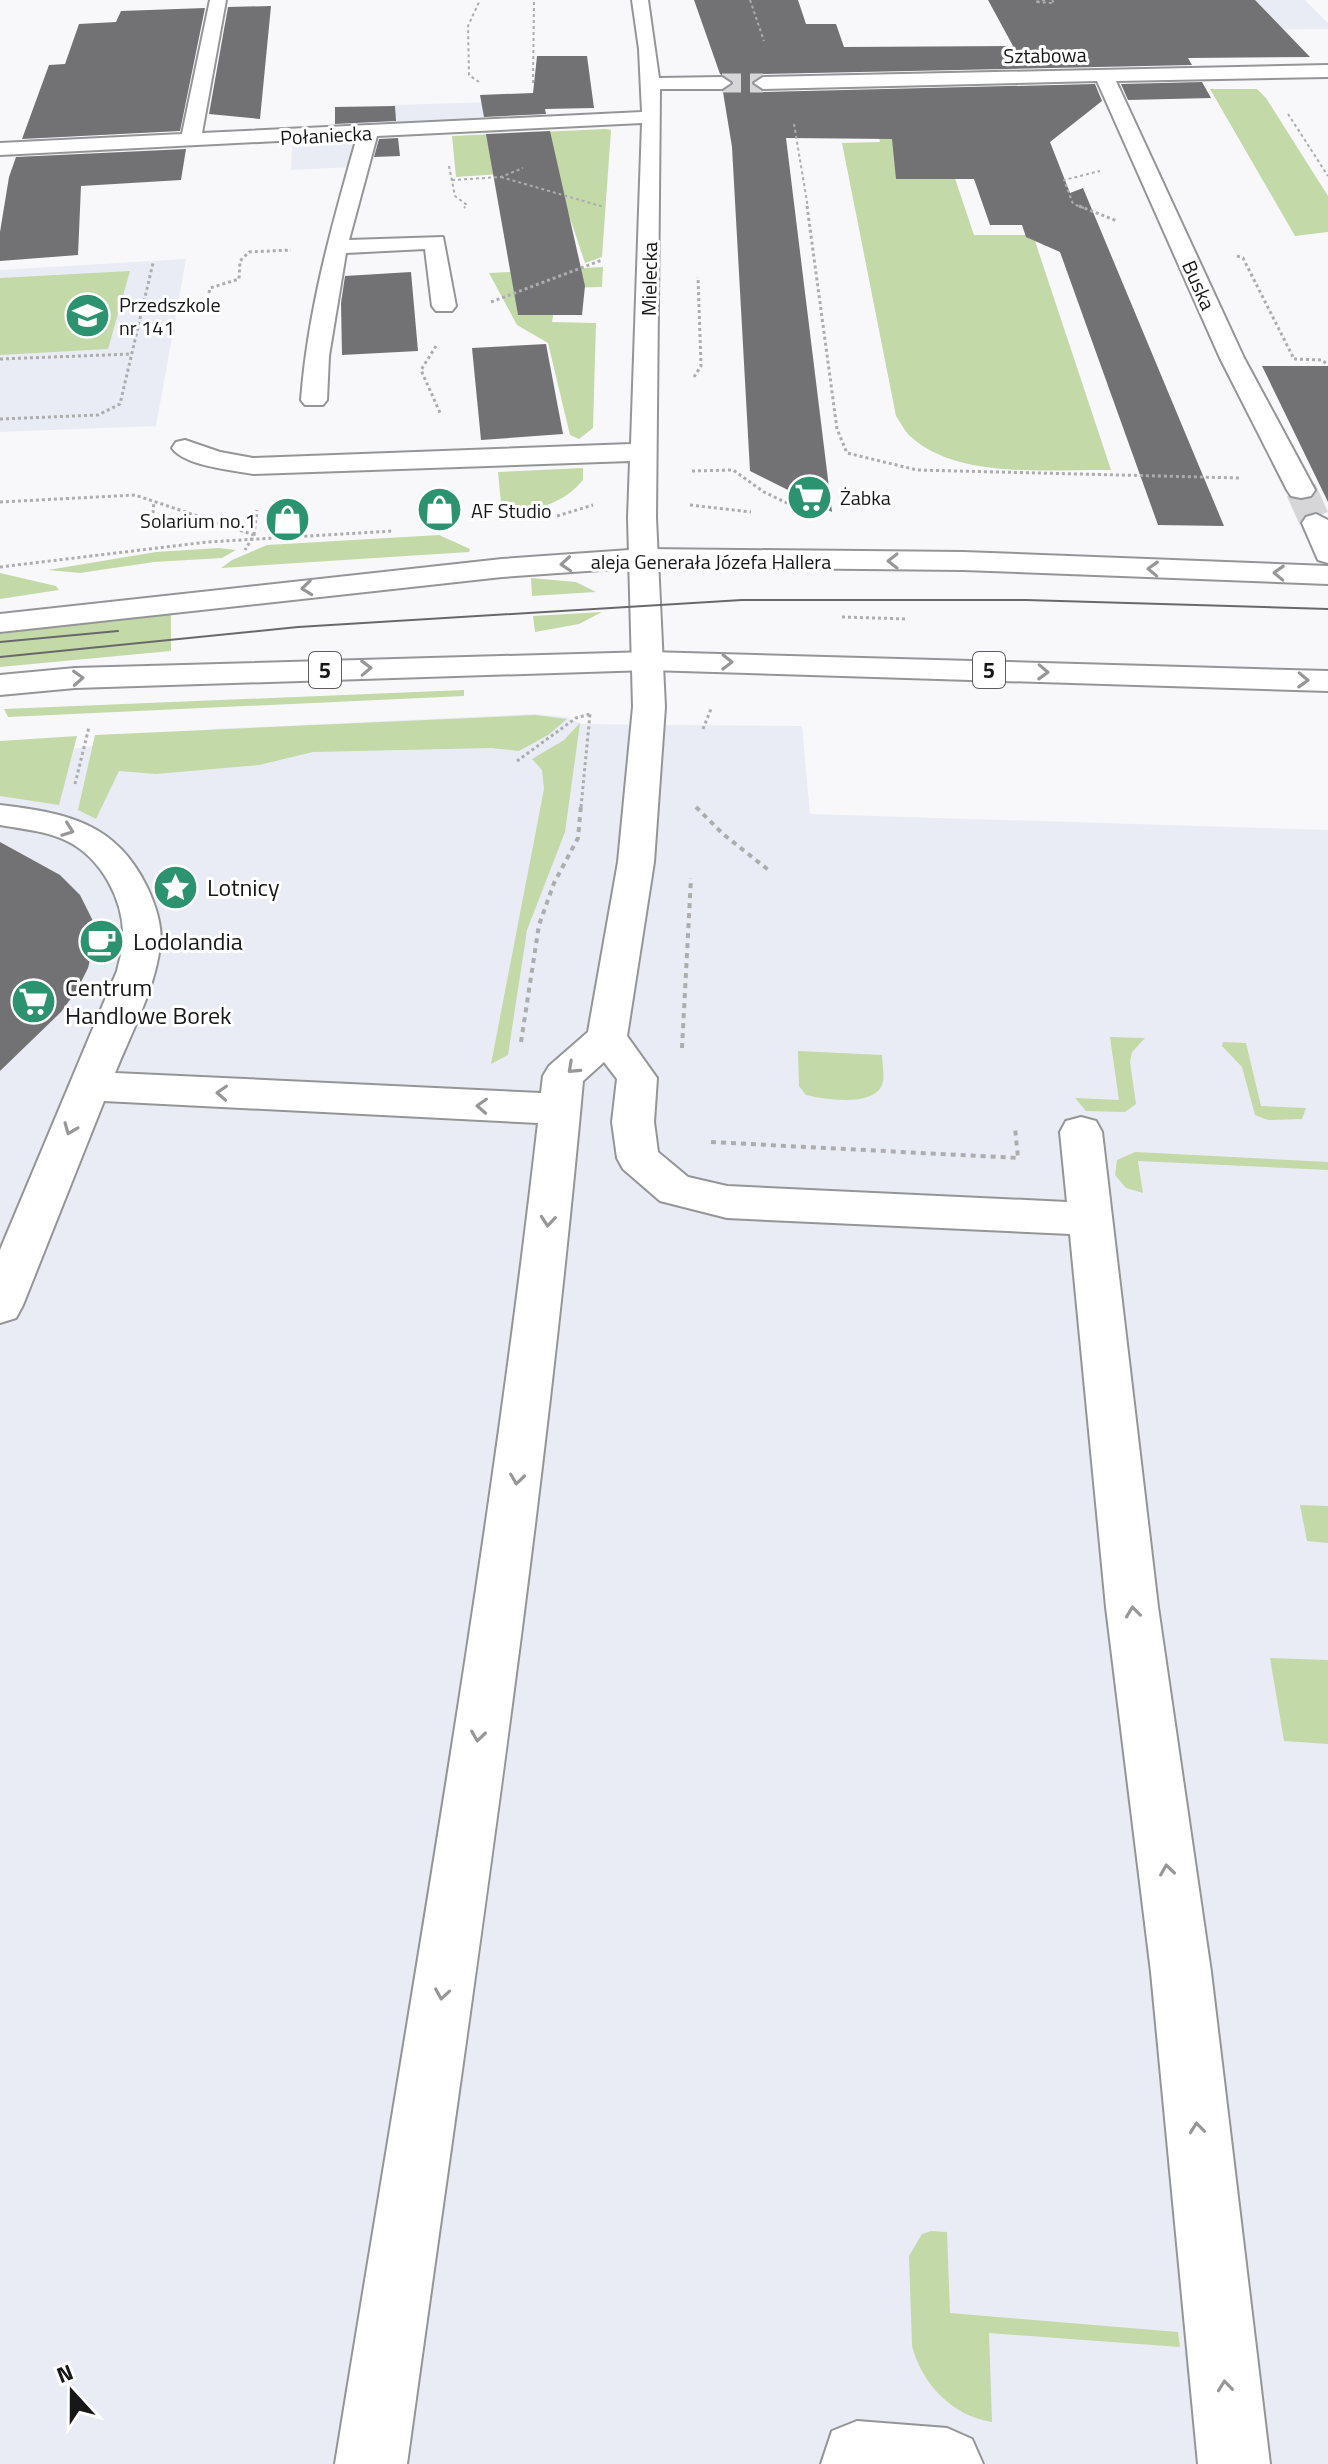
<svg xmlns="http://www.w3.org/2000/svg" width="1328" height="2464" font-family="'Titillium Web',sans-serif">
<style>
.built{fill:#e9ecf4}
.green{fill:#c3d9a8}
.building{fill:#727173}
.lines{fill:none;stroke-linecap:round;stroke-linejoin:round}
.minor-tunnel-far1{stroke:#d6d6d9;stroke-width:19;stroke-dasharray:19 9;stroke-linecap:butt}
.minor-tunnel{stroke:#d6d6d9;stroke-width:31;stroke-dasharray:31 15;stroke-linecap:butt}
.minor-casing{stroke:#949596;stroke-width:4}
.major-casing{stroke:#949596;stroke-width:4}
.path-far2{stroke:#adadaf;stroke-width:2;stroke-dasharray:3 3;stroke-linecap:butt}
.path-far1{stroke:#adadaf;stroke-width:3;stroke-dasharray:3 3;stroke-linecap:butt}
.path{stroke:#adadaf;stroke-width:4;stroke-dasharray:5 5;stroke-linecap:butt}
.minor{fill:#fff;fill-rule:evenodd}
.major{fill:#fff;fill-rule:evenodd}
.tram{stroke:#68686a;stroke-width:2}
.oneway{stroke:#979797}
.labels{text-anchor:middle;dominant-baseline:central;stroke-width:6;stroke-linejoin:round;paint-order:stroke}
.far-street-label{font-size:20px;fill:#171718;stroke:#fff}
.far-poi-label{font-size:20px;fill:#171718;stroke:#fff;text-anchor:start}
.shield{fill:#fff;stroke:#5d5d5d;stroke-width:2}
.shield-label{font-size:22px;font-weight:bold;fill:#171718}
.poi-label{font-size:24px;fill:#171718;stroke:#fff;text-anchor:start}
</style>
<rect width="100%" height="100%" fill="#f8f8fb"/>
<g class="built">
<polygon points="1207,0 1305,0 1328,23 1328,29 1233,30"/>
<polygon points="496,102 498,116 394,124 393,105"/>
<polygon points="353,141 356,158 353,167 291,170 292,144"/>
<polygon points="186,259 156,426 0,432 0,270"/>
<polygon points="535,714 566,717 582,724 802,726 810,814 1328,830 1328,2464 0,2464 0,759 214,729"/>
</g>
<g class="green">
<polygon points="1210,89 1257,89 1266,98 1328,196 1328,232 1295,236"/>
<path d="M872,110H932L974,235H1033L1111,470C1050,469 959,480 911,437C905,432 901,423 896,416L842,143L880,142Z"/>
<polygon points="606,129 611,130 602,257 585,263 562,194 501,174 456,177 452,136"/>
<polygon points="603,267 602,287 558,288 552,322 596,323 593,428 579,439 570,435 548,343 517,325 489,273"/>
<polygon points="130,271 108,349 0,355 0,278"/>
<path d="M583,468V480C561,506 535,510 502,514L498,472Z"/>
<polygon points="439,535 470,549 469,552 221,568 232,560 267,545"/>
<polygon points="219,548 236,550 222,558 154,562 80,573 48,570 156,552"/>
<polygon points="0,573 56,586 59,590 0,599"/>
<polygon points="531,578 576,582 596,592 532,596"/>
<polygon points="171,612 171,651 0,667 0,634"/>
<polygon points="602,612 579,624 535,632 533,616"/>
<polygon points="464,690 464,696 8,717 4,709"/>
<polygon points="535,715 567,719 548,735 519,751 491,748 313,752 259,765 156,774 119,771 96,819 78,810 95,735"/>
<polygon points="580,723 565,832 527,930 508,1055 491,1064 544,789 542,770 532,759 564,740"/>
<polygon points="77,736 59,805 0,796 0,741"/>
<polygon points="1110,1037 1145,1038 1132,1052 1130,1062 1136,1104 1125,1112 1086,1111 1075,1098 1119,1100"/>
<polygon points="1223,1042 1246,1043 1261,1106 1306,1108 1302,1119 1268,1120 1255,1115 1242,1067 1222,1046"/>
<path d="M798,1051L882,1055C882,1065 886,1079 881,1087C869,1107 824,1099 806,1095L799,1086Z"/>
<polygon points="1135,1152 1328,1162 1328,1170 1138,1161 1143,1193 1126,1188 1115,1175 1117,1160"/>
<polygon points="1300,1505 1328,1506 1328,1543 1307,1541"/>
<polygon points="1270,1658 1328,1660 1328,1744 1284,1741"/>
<path d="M931,2231L947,2232L950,2313L1178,2332L1180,2347L989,2333L992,2422C952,2416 922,2384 912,2346L909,2256L922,2234Z"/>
</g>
<g class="building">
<polygon points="694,0 798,0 806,24 836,24 844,47 1013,46 988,0 1255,0 1310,57 1188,58 1192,65 763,74 751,82 763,92 1095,84 1102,101 1050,142 1070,193 1083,188 1224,526 1158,525 1060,252 1026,237 1022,225 990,225 974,179 896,179 892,139 786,138 832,512 750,471 732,147 723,92 734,82 720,74"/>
<polygon points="271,6 260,119 209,114 228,7"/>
<polygon points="205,8 180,131 22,139 49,65 65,64 79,24 116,22 121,11"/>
<polygon points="537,56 587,56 594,108 545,109 546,114 484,117 480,95 533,93"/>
<polygon points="1202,82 1211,98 1128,100 1121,84"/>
<polygon points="395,106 396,121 335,124 335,107"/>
<polygon points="550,131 585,286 582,315 518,315 486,134"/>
<polygon points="398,138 400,156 374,157 379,139"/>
<polygon points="186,149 181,180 81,186 78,255 0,261 0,232 9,177 16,157"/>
<polygon points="411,272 418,351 342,355 341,303 345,276"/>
<polygon points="546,344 563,434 481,440 472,348"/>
<polygon points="1262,366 1328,366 1328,502"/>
<polygon points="0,842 60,875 80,895 93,921 94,943 88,968 77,990 61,1012 0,1071"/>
</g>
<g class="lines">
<polyline class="minor-tunnel-far1" points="722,83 763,83"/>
<polyline class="minor-tunnel" points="1301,490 1316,523"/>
<defs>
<g id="minor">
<path d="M210,0H226L202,133L642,112L639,49L632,0H648L659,78L722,77L731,83L722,89H660L656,518L665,707L654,862L627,1036L657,1078L654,1122L658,1152L688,1177L727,1186L1067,1202L1060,1132L1066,1121L1081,1117L1096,1121L1102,1132L1158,1607L1211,1972L1270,2464H1198L1151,1972L1106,1607L1070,1234L727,1218L660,1201L623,1169L617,1158L612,1122L617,1079L604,1062L583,1081C541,1544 470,2004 407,2464H335C407,2018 487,1572 538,1123L104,1101L23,1305L16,1318L0,1323V1250L117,971C119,961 123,951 123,940C125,902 102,858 67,841C46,831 23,829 0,825V805C65,813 116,822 147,887C155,904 163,926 160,946C155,989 131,1033 115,1073L541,1093L543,1076L549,1066L588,1032L618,862L633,707L628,518L630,461L253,474C232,470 184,466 172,448L176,442L185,440L220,452L253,458L631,444L642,123L377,136L349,240L443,237L456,306L452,311H436L432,306L425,249L346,253L329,356L327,400L323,405H305L301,400C308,309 332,225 357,137L0,155V143L182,134Z"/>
<polygon points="1328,65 1328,77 1116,81 1244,358 1315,490 1311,496 1301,498 1291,496 1287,490 1220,358 1097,81 763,89 754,83 763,77"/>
<polygon points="1316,514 1328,520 1328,563 1318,560 1302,523 1306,517"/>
<polygon points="857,2421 947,2428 972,2439 983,2464 821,2464 832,2431"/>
</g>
<g id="major">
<polygon points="644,549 963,552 1328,566 1328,584 963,570 644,567 502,577 0,632 0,614 502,559"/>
<polygon points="649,652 1328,671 1328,691 649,670 75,688 0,695 0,675 75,668"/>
</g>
</defs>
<use href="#minor" class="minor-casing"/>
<use href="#major" class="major-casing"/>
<g class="path-far2">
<polyline points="750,0 764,41"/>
<polyline points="1045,0 1035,2 1054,3 1052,0"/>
<polyline points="479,82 469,75 468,26 480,0"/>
<polyline points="533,83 534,0"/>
<polyline points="1288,114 1328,176"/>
<polyline points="794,124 808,208"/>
<polyline points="449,166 455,196 467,205 464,208"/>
<polyline points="501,177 604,207"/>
<polyline points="452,180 501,177 523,168"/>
<polyline points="1084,208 1073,204 1064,180 1100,171"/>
</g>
<g class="path-far1">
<polyline points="807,206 837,429 847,453 917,470 1240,478"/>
<polyline points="1079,206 1117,221"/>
<polyline points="1237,256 1243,258 1294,359"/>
<polyline points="209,293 210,288 239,279 240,261 249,252 291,250"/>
<polyline points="491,302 602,260"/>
<polyline points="436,346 421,370 441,415"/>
<polyline points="0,359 132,354"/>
<polyline points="1294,359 1322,360 1328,365"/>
<polyline points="694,377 701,366 698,277"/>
<polyline points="0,419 98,415 120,404 153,263"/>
<polyline points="692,471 733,470 764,492 810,514"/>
<polyline points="0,502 135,495 254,535 245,550"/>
<polyline points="690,505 751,512"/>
<polyline points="557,516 593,505"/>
<polyline points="152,525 154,501"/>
<polyline points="254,535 257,510"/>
<polyline points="0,567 207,542 393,531"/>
<polyline points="842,617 908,619"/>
<polyline points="703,729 711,709"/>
<polyline points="517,761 576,718 590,714"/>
<polyline points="75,784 89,727"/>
<polyline points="581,807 590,714"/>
</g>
<g class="path">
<polyline points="696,807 723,834 771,872"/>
<polyline points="521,1042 539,925 554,883 578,838 581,805"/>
<polyline points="682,1048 691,878"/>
<polyline points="711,1142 1018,1158 1015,1128"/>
</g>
<use href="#minor" class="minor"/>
<use href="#major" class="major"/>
<g class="tram">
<polyline points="0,642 118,631"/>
<polyline points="0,657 298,627 742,600 1026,600 1328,609"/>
</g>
</g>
<defs><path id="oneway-chevron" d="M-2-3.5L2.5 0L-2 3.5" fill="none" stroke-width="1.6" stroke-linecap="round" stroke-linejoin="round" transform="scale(2)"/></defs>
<g class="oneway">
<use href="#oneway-chevron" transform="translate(893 561) rotate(-180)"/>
<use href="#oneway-chevron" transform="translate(566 564) rotate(176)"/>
<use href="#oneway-chevron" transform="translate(1153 569) rotate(-178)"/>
<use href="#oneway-chevron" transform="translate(1279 573) rotate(-178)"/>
<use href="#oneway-chevron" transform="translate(307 588) rotate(174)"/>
<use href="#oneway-chevron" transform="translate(727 662) rotate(1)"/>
<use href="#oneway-chevron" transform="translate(366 668) rotate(-2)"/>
<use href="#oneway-chevron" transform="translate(1043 672) rotate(2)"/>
<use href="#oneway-chevron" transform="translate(78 678) rotate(-3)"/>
<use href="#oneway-chevron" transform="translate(1303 680) rotate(2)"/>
<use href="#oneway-chevron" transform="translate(68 830) rotate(20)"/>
<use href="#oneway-chevron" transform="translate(573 1068) rotate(137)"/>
<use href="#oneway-chevron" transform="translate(222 1093) rotate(-177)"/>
<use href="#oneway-chevron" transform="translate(482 1106) rotate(-177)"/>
<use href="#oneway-chevron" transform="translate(70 1129) rotate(112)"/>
<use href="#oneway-chevron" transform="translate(548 1221) rotate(95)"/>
<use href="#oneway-chevron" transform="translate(517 1479) rotate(98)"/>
<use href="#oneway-chevron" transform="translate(1133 1612) rotate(-97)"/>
<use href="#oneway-chevron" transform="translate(478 1736) rotate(98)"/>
<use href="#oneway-chevron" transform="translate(1167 1870) rotate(-98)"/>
<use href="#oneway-chevron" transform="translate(442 1994) rotate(99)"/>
<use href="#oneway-chevron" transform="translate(1197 2128) rotate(-96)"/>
<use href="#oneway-chevron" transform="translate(1225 2386) rotate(-96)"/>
</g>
<defs>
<symbol id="school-disc" viewBox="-11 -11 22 22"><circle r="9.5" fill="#2c9371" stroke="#fff"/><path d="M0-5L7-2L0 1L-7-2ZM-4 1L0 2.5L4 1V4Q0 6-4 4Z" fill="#fff"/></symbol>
<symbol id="supermarket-disc" viewBox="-11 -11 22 22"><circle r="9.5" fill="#2c9371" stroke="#fff"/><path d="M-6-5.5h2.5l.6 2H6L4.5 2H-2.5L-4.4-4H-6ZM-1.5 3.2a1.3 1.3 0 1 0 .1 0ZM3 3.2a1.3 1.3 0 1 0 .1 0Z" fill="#fff"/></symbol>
<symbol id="shop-disc" viewBox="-11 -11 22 22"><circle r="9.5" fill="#2c9371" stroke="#fff"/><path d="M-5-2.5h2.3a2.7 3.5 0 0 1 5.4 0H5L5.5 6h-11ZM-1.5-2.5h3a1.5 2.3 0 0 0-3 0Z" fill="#fff"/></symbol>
<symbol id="sight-disc" viewBox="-11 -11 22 22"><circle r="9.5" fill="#2c9371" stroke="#fff"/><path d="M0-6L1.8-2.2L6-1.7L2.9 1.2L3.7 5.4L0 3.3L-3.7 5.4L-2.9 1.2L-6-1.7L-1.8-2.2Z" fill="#fff"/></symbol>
<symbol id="cafe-disc" viewBox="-11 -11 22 22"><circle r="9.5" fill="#2c9371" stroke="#fff"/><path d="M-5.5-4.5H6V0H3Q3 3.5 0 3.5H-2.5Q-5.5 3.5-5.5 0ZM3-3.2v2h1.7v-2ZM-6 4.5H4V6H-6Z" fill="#fff"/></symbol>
</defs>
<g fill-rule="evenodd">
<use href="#school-disc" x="62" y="290" width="51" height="51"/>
<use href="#supermarket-disc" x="784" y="472" width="51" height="51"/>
<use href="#shop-disc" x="414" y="484" width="51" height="51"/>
<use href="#shop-disc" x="262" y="494" width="51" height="51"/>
<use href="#sight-disc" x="150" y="862" width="51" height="51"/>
<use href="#cafe-disc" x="76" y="916" width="51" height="51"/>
<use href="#supermarket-disc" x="8" y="976" width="51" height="51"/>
</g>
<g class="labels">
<g class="far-street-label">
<text transform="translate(1045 55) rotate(-1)">Sztabowa</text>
<text transform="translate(326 135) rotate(-3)">Połaniecka</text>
<text transform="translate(649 279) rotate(-89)">Mielecka</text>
<text transform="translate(1199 285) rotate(66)">Buska</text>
<text x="711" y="561">aleja Generała Józefa Hallera</text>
</g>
<g class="far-poi-label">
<text x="119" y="304">Przedszkole<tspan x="119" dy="23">nr 141</tspan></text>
<text x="840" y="497">Żabka</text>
<text x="471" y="510">AF Studio</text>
<text x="256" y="520" text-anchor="end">Solarium no.1</text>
</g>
<g class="shield">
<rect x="309" y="652" width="32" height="36" rx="6"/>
<rect x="973" y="652" width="32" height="36" rx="6"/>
</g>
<g class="shield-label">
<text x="325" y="670">5</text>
<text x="989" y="670">5</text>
</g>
<g class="poi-label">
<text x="207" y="887">Lotnicy</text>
<text x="133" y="941">Lodolandia</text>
<text x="65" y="987">Centrum<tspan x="65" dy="28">Handlowe Borek</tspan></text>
</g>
</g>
<g transform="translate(72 2392) rotate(339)" stroke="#ffffff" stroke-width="6" paint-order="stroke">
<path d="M0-6L14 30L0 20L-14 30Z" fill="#171718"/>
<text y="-12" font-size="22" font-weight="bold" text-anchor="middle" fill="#171718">N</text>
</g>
</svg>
